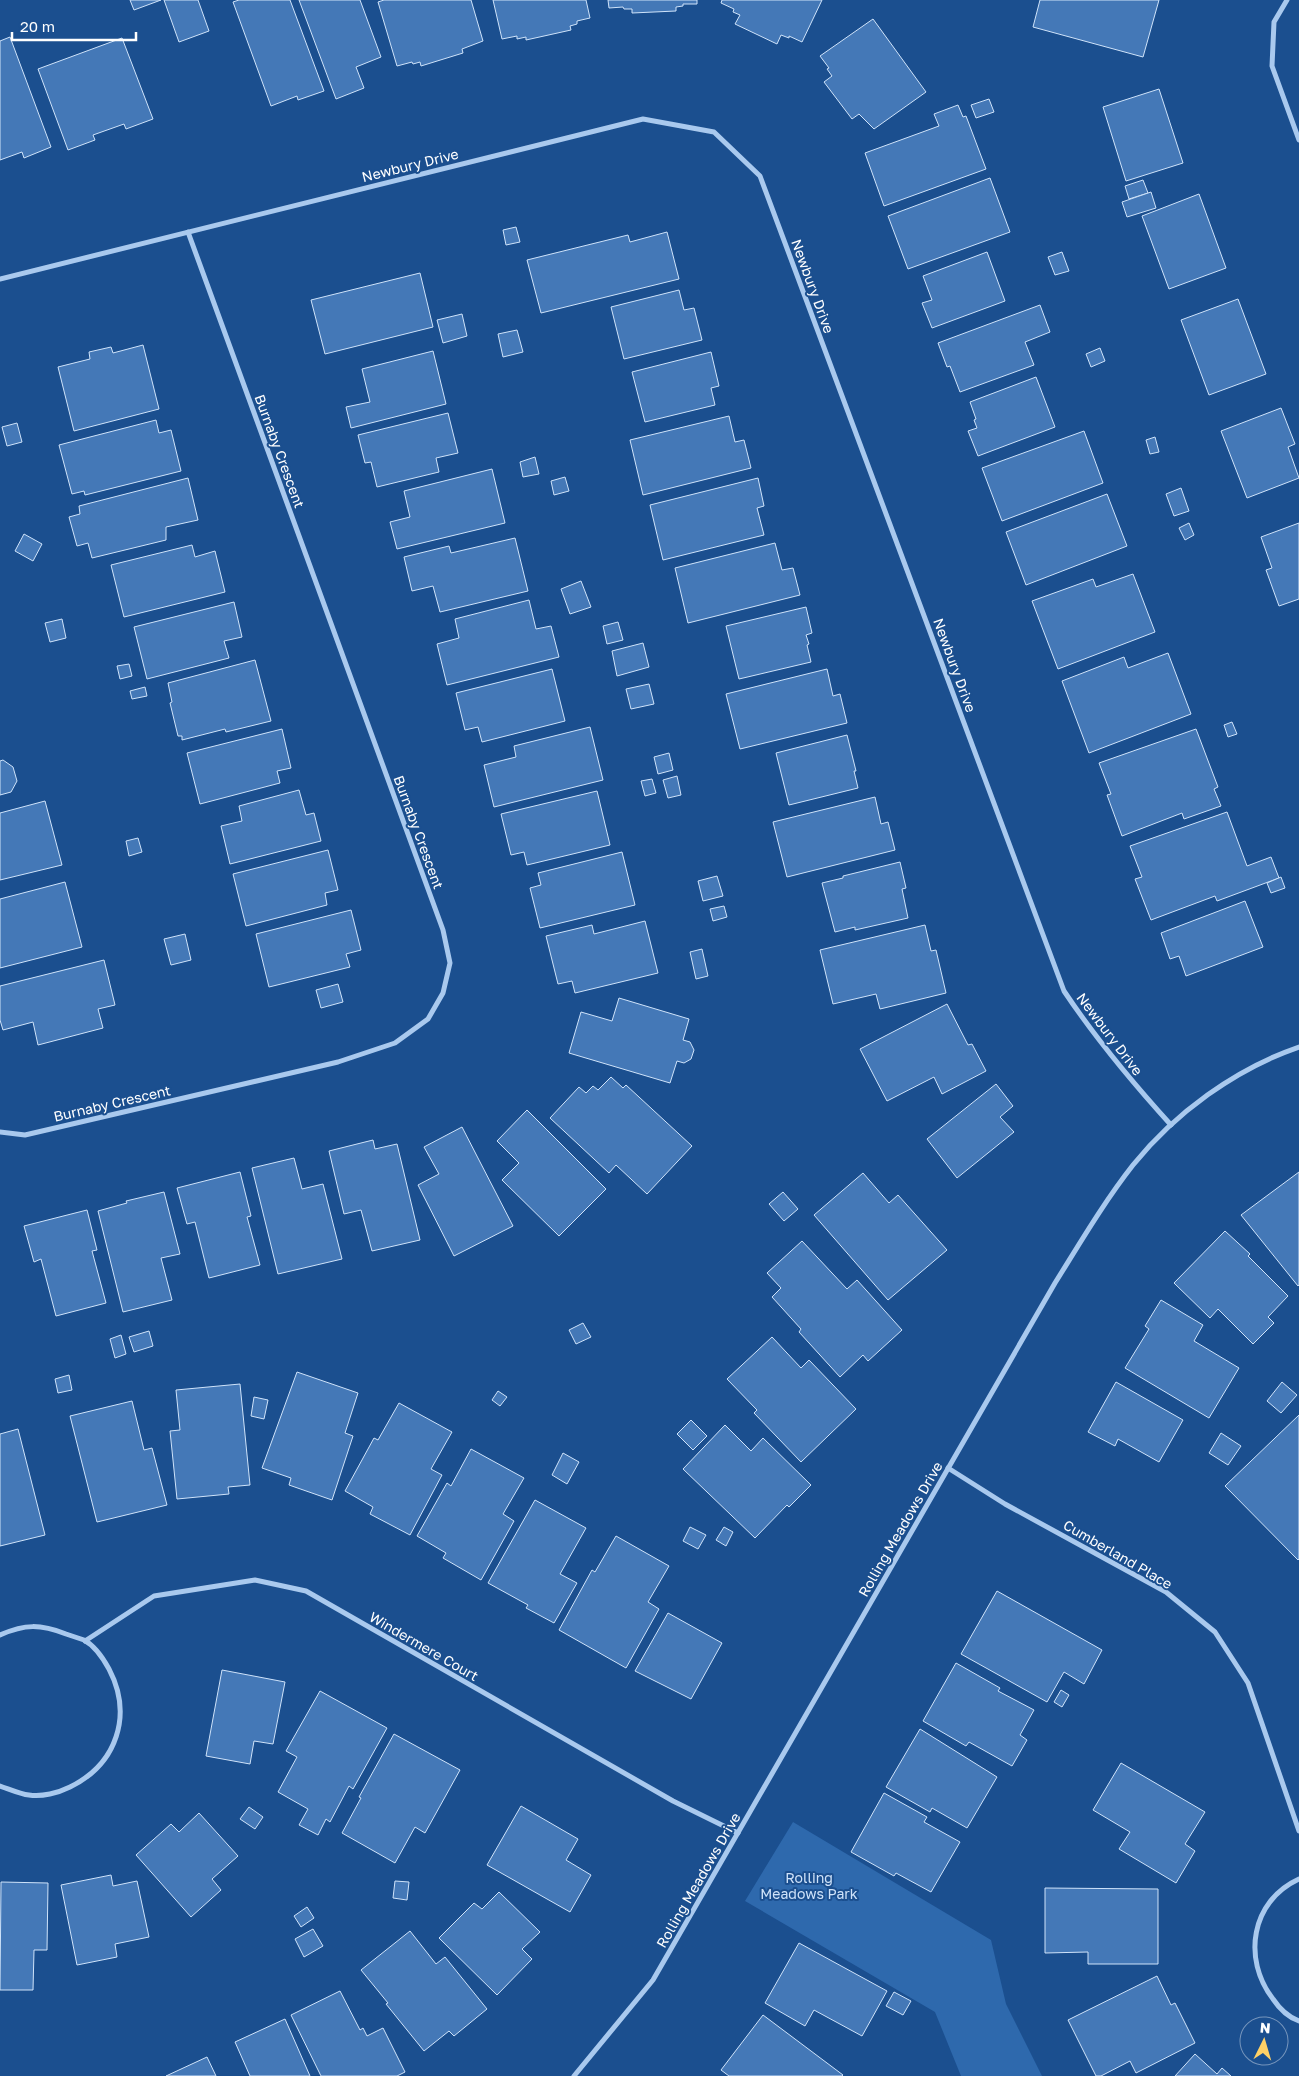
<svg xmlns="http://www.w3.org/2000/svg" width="1299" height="2076" font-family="'Golos Text',sans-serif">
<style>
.green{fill:#2e69ad}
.building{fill:#4478b7;stroke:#cfe3fa}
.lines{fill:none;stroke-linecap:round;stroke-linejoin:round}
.minor{stroke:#a9c9ee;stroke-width:5}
.labels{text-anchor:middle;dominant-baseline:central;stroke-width:4;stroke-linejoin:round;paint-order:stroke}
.street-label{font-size:14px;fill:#fff;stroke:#1b4f8f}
.park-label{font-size:14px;fill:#cfe3fa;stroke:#1b4f8f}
</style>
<rect width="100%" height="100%" fill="#1b4f8f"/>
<polygon class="green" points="793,1822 991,1940 1006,2004 1042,2076 961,2076 935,2012 745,1901"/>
<g class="building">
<polygon points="130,0 161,0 134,10"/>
<polygon points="164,0 198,0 209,31 179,42"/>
<polygon points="239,0 290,0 324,91 298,100 297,96 271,106 233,2"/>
<polygon points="299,0 360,0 381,57 356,67 364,88 336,99"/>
<polygon points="384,0 471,0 483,41 462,49 463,53 421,66 420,62 413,64 412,62 397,66 378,2"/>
<polygon points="493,0 586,0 590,18 577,21 577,24 570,26 571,30 526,40 526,37 517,39 517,36 502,39"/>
<polygon points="608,0 697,0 697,4 683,4 683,6 676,7 676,11 632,13 632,9 624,9 623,7 609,8"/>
<polygon points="722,0 822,0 802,42 789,36 789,38 781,35 777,44 735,24 740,15 733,12 734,9 721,3"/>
<polygon points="1040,0 1159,0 1143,57 1033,27"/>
<polygon points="873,19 926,92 874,129 859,114 852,119 824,82 832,76 827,69 829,68 820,56"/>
<polygon points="10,37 51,147 24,158 22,152 0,160 0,41"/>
<polygon points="122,38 153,119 126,129 124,124 93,135 95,140 68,150 38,69"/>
<polygon points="1159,89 1183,163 1126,181 1103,107"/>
<polygon points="989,99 994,112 976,118 971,105"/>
<polygon points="958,105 963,117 966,116 986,169 884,206 865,153 939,126 934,114"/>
<polygon points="990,178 1010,232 908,269 888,216"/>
<polygon points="1143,180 1148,193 1129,199 1125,186"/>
<polygon points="1151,192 1156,208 1127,217 1122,202"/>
<polygon points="1199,194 1226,268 1169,289 1142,216"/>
<polygon points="516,227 520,242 506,245 503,230"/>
<polygon points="667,232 679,279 541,313 527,260 628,235 630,242"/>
<polygon points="987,252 1005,301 932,328 922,303 932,300 923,276"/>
<polygon points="1062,252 1069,271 1055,275 1048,257"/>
<polygon points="420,273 433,327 325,354 311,300"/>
<polygon points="679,290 684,310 694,308 702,340 624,359 611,307"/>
<polygon points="1238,299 1266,374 1209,395 1181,320"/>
<polygon points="1040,305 1050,332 1025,342 1034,365 960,392 950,366 947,367 938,343"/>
<polygon points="462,314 467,336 443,343 437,320"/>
<polygon points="517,330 523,352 503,357 498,334"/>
<polygon points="143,345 159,409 74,431 58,367 90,359 89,352 111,347 113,353"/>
<polygon points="1100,348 1105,361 1091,367 1086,354"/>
<polygon points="433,351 446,404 351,428 346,407 370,402 362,369"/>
<polygon points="711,352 719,386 711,388 715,405 645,422 632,372"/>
<polygon points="1036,377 1055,427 978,456 968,431 977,428 974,420 976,419 970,402"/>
<polygon points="1281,408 1295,444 1288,447 1299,478 1247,498 1221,431"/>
<polygon points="448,413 458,453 436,458 439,472 377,487 371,462 365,463 358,435"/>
<polygon points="729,416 735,442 744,440 751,468 643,495 630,440"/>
<polygon points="156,420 159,433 171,430 181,471 85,495 84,491 72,494 59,445"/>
<polygon points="17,423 22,442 7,446 2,427"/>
<polygon points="1084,431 1103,483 1002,521 982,468"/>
<polygon points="1155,437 1159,452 1150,454 1146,440"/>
<polygon points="535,457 539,474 523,477 520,462"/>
<polygon points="492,469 505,523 397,549 390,522 410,517 404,491"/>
<polygon points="565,477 569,491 554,495 551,481"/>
<polygon points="188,478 198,520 166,527 166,540 92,558 88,543 77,546 69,517 80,514 79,506"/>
<polygon points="758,478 764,506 757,508 764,535 663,560 650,505"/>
<polygon points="1181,488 1189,511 1174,516 1166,494"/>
<polygon points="1107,494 1127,546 1026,585 1006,532"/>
<polygon points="1189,523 1194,535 1185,540 1179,528"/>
<polygon points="1299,523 1299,599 1279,606 1266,570 1272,568 1261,537"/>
<polygon points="24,534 42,544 33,561 15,551"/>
<polygon points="515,538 528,591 440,612 433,586 412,591 404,557 449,546 451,553"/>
<polygon points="775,543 782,570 793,568 800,595 688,623 675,568"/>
<polygon points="192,545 195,557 215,551 225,592 124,617 111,565"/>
<polygon points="1133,574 1155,632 1058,669 1032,601 1093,579 1096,587"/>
<polygon points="581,581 591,607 570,614 561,589"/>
<polygon points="529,600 536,629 551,626 559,657 447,685 437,644 459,638 455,619"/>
<polygon points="234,602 242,637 224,641 229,658 147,679 134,627"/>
<polygon points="806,607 812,633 806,635 809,644 807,645 811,662 739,679 726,626"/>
<polygon points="62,619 66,638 50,642 45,623"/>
<polygon points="618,622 623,640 607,644 603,626"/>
<polygon points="643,643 649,667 617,676 612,651"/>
<polygon points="1168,653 1191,714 1089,753 1062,681 1124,657 1128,668"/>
<polygon points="255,660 271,721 226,732 225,729 182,740 182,736 178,736 170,703 172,702 168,683"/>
<polygon points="129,664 132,676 120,679 117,666"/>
<polygon points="552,669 565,721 482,742 478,727 465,730 456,693"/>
<polygon points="827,669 833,696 840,694 847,723 740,749 726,694"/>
<polygon points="649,684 654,704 631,709 626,689"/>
<polygon points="145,687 147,696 132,699 130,691"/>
<polygon points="1232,722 1237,734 1228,737 1224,725"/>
<polygon points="590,727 603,780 494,807 484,765 516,757 514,746"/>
<polygon points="282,729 291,768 277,771 280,783 200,804 187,753"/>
<polygon points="1196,729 1218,787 1214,789 1221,806 1184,819 1182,813 1122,836 1107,795 1111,794 1099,763"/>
<polygon points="847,735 856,771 854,771 858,788 789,805 776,753"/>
<polygon points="669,753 673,770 658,774 654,757"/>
<polygon points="3,760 13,767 17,781 11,792 0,795 0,761"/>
<polygon points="677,776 681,795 668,798 663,780"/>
<polygon points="652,779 656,793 645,796 641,781"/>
<polygon points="299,790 306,815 314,813 321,841 230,864 221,826 242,821 239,806"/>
<polygon points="597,791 610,845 527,865 524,852 511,855 501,814"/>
<polygon points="875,797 881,824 888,822 895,850 787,877 773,822"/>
<polygon points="45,801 62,865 0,880 0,813"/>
<polygon points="1227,812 1247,866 1271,857 1279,878 1217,901 1215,896 1151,920 1135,879 1142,877 1130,846"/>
<polygon points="138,838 142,852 129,856 126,841"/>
<polygon points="328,850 338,890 325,893 327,905 246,926 233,874"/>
<polygon points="622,852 635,905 540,928 530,888 541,885 538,873"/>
<polygon points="900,862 906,888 902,889 908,918 855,930 855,927 835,932 822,883 843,878 843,876"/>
<polygon points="717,876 723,896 703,901 698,881"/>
<polygon points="1281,877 1285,888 1271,893 1267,883"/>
<polygon points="65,882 82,947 0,968 0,899"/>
<polygon points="1245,901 1263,947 1186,976 1179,956 1170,959 1161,933"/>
<polygon points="724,906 727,917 713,921 710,909"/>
<polygon points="351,910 361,950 346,954 350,967 269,987 256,934"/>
<polygon points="645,921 658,973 575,993 572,981 558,984 546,936 592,925 594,934"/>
<polygon points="925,925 931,951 936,950 946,993 880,1009 876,994 833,1004 820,950"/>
<polygon points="185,934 191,960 171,965 164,939"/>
<polygon points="702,949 708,976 696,979 690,952"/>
<polygon points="104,960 115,1005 98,1009 103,1028 38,1045 33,1022 3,1030 0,1020 0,986"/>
<polygon points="338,984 343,1002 321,1008 316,990"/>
<polygon points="619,998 689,1019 683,1040 690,1042 694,1050 691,1059 684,1063 677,1061 670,1083 569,1053 581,1012 612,1021"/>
<polygon points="947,1004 968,1045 972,1044 986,1071 942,1094 934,1077 887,1101 860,1049"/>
<polygon points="611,1077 623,1088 626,1085 692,1146 647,1194 616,1165 609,1173 550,1118 579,1087 586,1093 593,1086 598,1090"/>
<polygon points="996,1084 1013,1106 1000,1117 1014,1132 957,1178 927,1139"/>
<polygon points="527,1110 606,1189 559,1236 502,1180 519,1163 497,1141"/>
<polygon points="462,1127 513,1226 454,1256 418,1185 439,1174 424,1147"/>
<polygon points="373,1140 375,1149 397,1144 420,1240 372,1251 361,1210 344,1214 329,1151"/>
<polygon points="294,1158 302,1189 323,1184 342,1259 278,1274 252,1168"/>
<polygon points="240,1172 251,1216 247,1217 260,1265 209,1278 195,1222 187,1224 177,1188"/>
<polygon points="1299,1172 1299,1285 1298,1286 1241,1215"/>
<polygon points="863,1173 889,1203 898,1195 947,1250 888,1300 814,1215"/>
<polygon points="164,1192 180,1254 161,1258 172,1300 123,1312 98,1211 127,1203 126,1201"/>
<polygon points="783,1192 798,1209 784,1221 769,1204"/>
<polygon points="87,1210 97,1250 92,1251 106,1303 56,1316 41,1259 34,1262 24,1226"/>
<polygon points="1225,1231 1250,1254 1248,1256 1288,1296 1268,1317 1274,1323 1253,1344 1218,1309 1210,1318 1174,1283"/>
<polygon points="802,1241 847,1289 857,1280 902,1330 868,1361 863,1355 840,1377 799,1332 801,1329 772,1297 781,1288 767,1273"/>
<polygon points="1161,1300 1203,1325 1194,1341 1239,1368 1209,1418 1125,1368 1149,1329 1145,1326"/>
<polygon points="583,1323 591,1337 576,1344 569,1330"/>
<polygon points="149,1331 153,1346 134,1352 129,1337"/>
<polygon points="121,1335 126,1354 115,1358 110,1339"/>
<polygon points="772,1337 801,1368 809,1360 856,1409 801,1462 754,1413 757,1410 727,1379"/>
<polygon points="297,1372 358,1393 345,1433 353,1436 332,1500 289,1485 291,1478 262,1468"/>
<polygon points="69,1375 72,1390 58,1393 55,1379"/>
<polygon points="1116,1382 1183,1420 1159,1462 1118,1439 1115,1446 1088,1432"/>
<polygon points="1282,1382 1297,1395 1281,1413 1267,1401"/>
<polygon points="240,1384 250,1485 228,1487 229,1494 177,1499 170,1431 180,1430 176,1390"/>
<polygon points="498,1391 507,1397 500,1406 492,1400"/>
<polygon points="254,1397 268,1400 264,1419 251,1416"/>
<polygon points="132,1401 144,1450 152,1448 167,1505 97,1522 70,1416"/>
<polygon points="399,1403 452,1432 431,1469 442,1475 410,1535 370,1514 373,1507 345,1491 374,1438 378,1440"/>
<polygon points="1299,1415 1299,1559 1298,1560 1225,1486"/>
<polygon points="691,1420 707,1436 693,1450 677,1434"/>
<polygon points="725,1425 751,1451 763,1438 811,1485 789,1507 787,1505 755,1538 683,1469"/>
<polygon points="18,1429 45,1535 0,1546 0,1434"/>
<polygon points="1221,1433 1241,1446 1228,1465 1209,1453"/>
<polygon points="471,1449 524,1478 503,1514 514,1521 481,1580 443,1558 446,1553 417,1536 447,1483 451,1486"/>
<polygon points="563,1453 579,1462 567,1484 552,1475"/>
<polygon points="535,1500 586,1528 560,1574 577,1583 554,1623 526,1608 528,1605 488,1583"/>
<polygon points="690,1527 706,1535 698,1549 683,1541"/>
<polygon points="724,1527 733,1532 726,1546 716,1540"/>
<polygon points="616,1536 669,1566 648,1602 659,1609 626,1668 559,1630 592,1570 595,1572"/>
<polygon points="997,1591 1102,1650 1084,1684 1064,1672 1047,1702 961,1654"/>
<polygon points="668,1613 722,1643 691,1699 635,1671"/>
<polygon points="956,1663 1000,1688 998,1691 1034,1710 1020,1735 1027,1740 1012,1766 969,1742 966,1746 923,1721"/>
<polygon points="222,1670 285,1682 273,1744 254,1741 250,1764 206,1756"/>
<polygon points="1061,1690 1069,1695 1062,1707 1054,1702"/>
<polygon points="320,1691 387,1728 353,1789 349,1786 330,1822 326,1819 318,1835 299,1825 308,1809 278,1792 297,1757 286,1751"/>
<polygon points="920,1729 997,1777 967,1828 932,1808 930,1812 886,1787"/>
<polygon points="394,1734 460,1770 425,1833 415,1827 395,1863 342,1833 361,1798 359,1797"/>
<polygon points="1121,1763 1205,1812 1185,1844 1195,1851 1176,1883 1119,1849 1130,1832 1093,1810"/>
<polygon points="884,1793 927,1817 924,1822 960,1842 931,1892 896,1873 894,1876 851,1852"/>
<polygon points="521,1806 578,1839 566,1860 591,1875 570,1912 487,1865"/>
<polygon points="249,1807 263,1817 255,1829 240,1819"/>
<polygon points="199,1813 238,1856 212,1879 221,1890 191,1917 136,1855 171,1824 179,1832"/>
<polygon points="111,1875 113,1886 137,1881 149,1937 115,1944 117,1957 77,1965 61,1885"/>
<polygon points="395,1881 409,1882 407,1900 393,1898"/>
<polygon points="1,1882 48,1883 47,1950 34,1950 33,1990 0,1990"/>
<polygon points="1045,1888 1158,1889 1158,1964 1088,1964 1088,1952 1045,1953"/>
<polygon points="499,1892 540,1932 522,1949 532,1959 497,1995 439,1938 474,1903 482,1909"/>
<polygon points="307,1907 314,1918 301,1927 294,1916"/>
<polygon points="313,1929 323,1946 304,1957 295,1939"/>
<polygon points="410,1931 436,1964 445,1957 487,2009 454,2036 449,2031 424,2051 386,2004 388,2003 361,1970"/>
<polygon points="799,1943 887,1991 862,2036 814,2010 805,2026 765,2003"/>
<polygon points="1157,1976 1171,2005 1175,2003 1195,2043 1136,2073 1130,2061 1101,2076 1096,2076 1068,2020"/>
<polygon points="340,1991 360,2030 363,2028 367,2036 383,2028 405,2072 397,2076 321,2076 291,2015"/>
<polygon points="894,1992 911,2001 903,2015 886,2006"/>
<polygon points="763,2015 843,2075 842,2076 729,2076 721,2070"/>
<polygon points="285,2019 310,2076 250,2076 235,2042"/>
<polygon points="1195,2054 1217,2074 1222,2068 1231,2076 1175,2076"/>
<polygon points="207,2057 216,2076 166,2076"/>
</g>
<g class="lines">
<g class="minor">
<polyline points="1287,0 1274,22 1272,66 1299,140"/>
<path d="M0,279L643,119L714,132L760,176L1064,991C1096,1039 1132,1082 1171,1125"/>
<polyline points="0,1132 25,1135 338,1062 395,1043 428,1019 443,993 450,963 443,930 188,232"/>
<polyline points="948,1468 1005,1504 1166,1592 1215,1632 1248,1683 1299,1831"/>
<path d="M0,1635C25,1624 40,1624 66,1634C72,1636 78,1638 84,1640C95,1646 103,1658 109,1669C133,1715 117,1764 70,1787C58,1793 42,1797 29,1795C20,1794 9,1789 0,1786"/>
<polyline points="85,1641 154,1596 255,1580 306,1591 673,1801 738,1833"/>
<path d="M1299,1879C1251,1901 1242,1959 1273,1999C1279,2008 1288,2017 1299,2021"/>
<path d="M574,2076L653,1980L1055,1283C1080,1243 1104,1202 1133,1165C1175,1113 1235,1069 1299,1047"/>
</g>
</g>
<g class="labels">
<g class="street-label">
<text transform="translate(410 165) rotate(-14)">Newbury Drive</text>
<text transform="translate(813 286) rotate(70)">Newbury Drive</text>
<text transform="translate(280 451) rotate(70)">Burnaby Crescent</text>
<text transform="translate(955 665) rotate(70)">Newbury Drive</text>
<text transform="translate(419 832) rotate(70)">Burnaby Crescent</text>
<text transform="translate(1110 1034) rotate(53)">Newbury Drive</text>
<text transform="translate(112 1103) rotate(-13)">Burnaby Crescent</text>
<text transform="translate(900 1529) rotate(-60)">Rolling Meadows Drive</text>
<text transform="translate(1118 1554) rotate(30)">Cumberland Place</text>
<text transform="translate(424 1646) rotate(30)">Windermere Court</text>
<text transform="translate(698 1880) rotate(-60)">Rolling Meadows Drive</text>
</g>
<g class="park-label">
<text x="809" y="1877">Rolling<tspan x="809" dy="16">Meadows Park</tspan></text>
</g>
</g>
<g transform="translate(1264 2041) rotate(5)"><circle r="24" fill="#1b4f8f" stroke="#7695bc"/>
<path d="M0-4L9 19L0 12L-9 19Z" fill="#ffd166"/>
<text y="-8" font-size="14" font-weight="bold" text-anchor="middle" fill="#ffffff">N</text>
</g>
<path d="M12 32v8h124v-8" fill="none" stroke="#ffffff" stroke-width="2.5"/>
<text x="20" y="32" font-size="15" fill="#ffffff" stroke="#1b4f8f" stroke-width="4" paint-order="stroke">20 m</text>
</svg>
